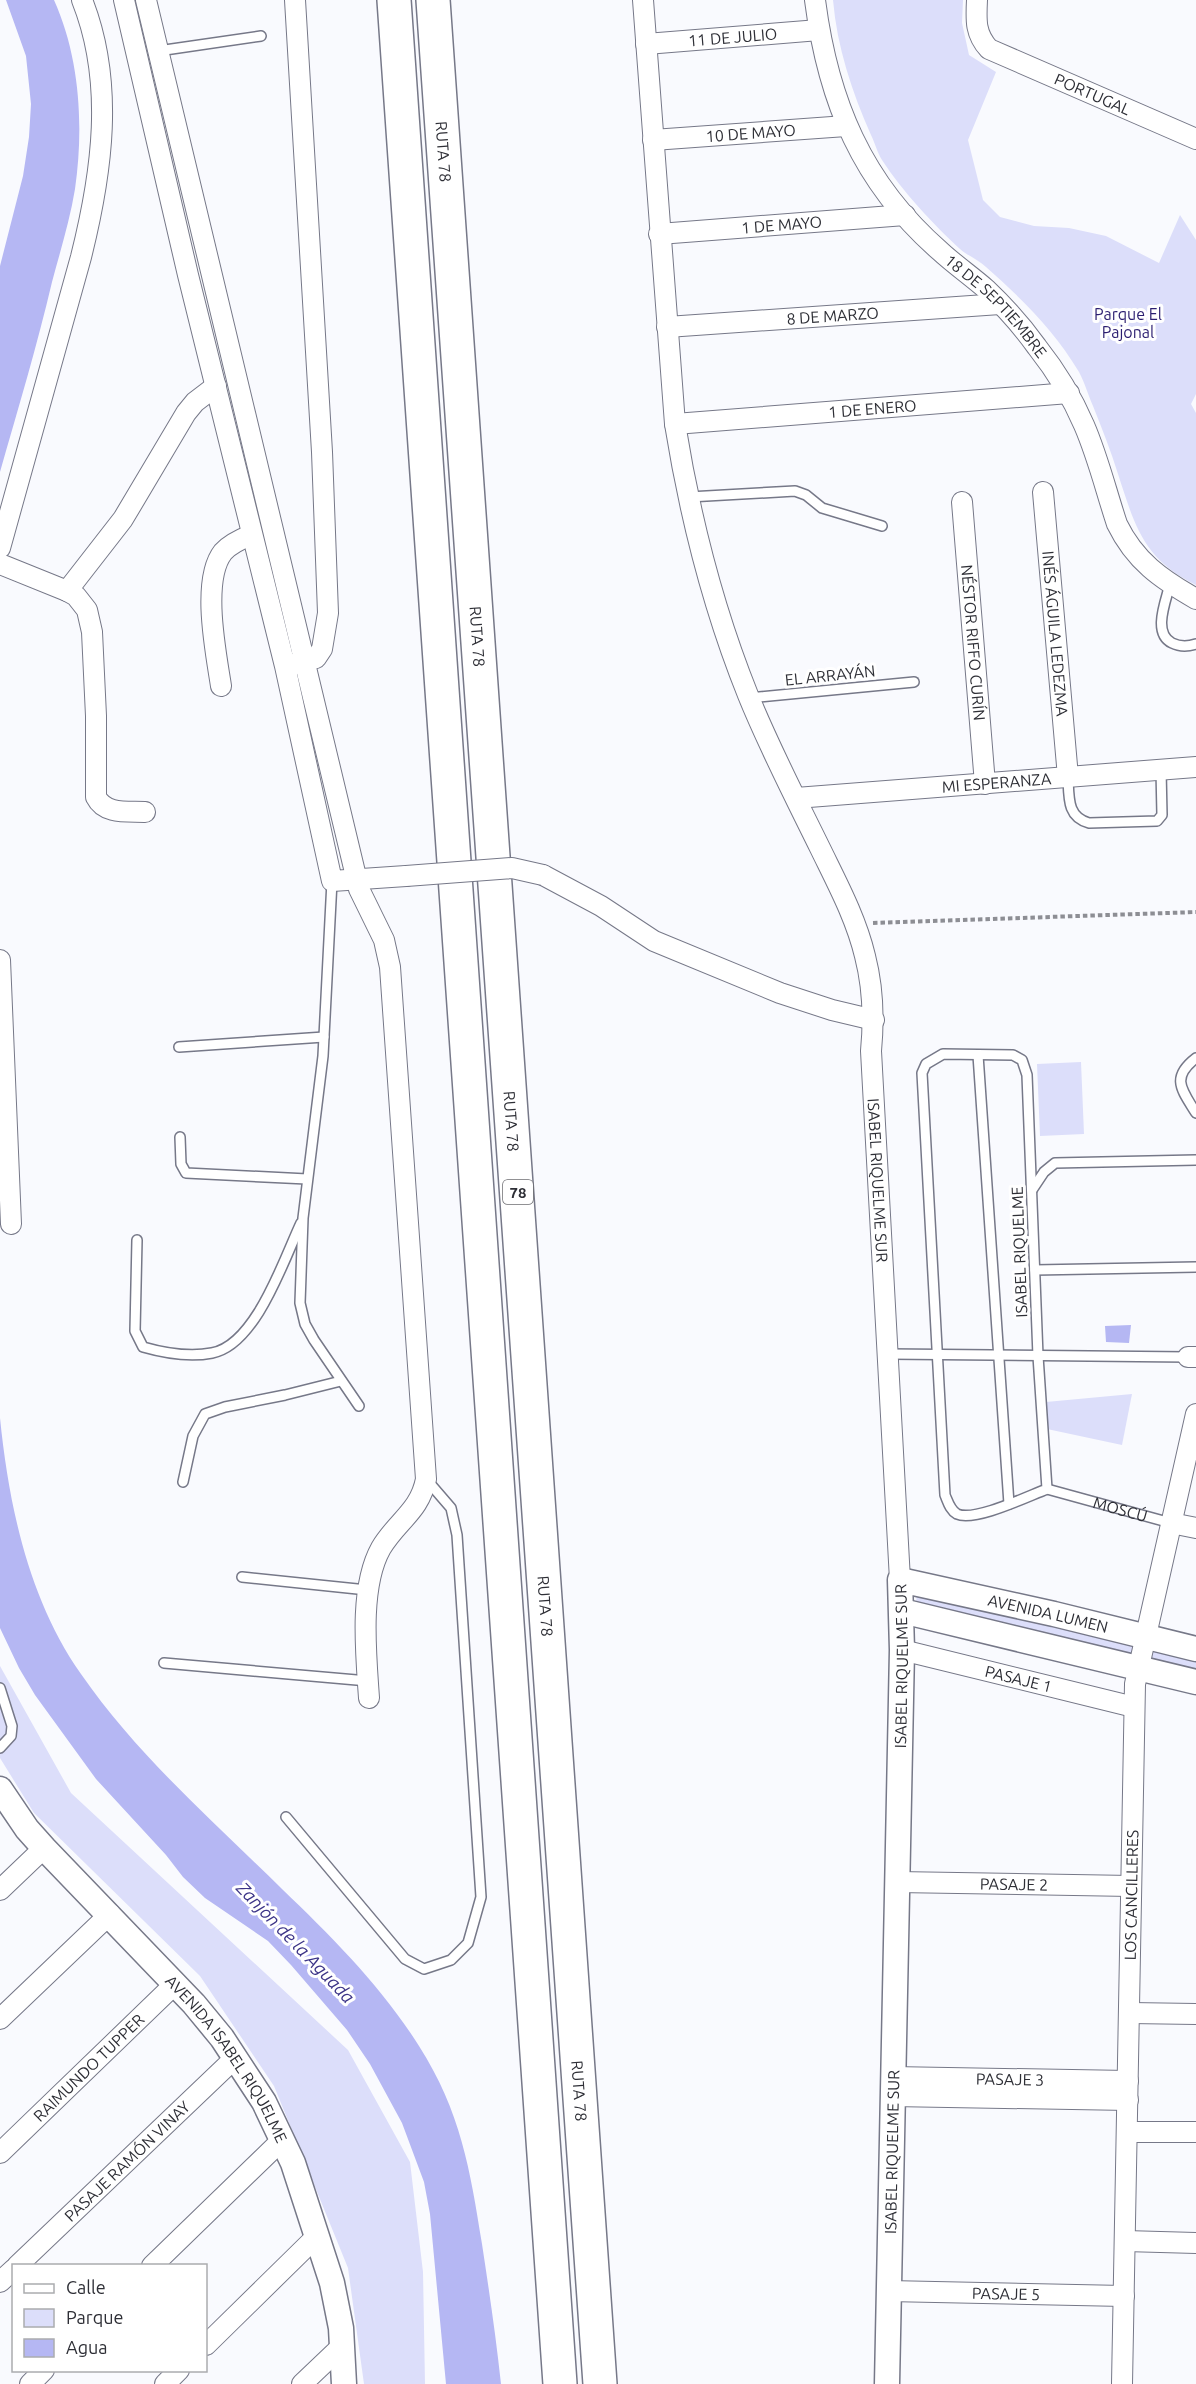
<svg xmlns="http://www.w3.org/2000/svg" width="1196" height="2384" font-family="Ubuntu,sans-serif">
<style>
.green{fill:#dcdefa}
.water{fill:#b5b7f3}
.lines{fill:none;stroke-linecap:round;stroke-linejoin:round}
.service-casing{stroke:#767888;stroke-width:12}
.minor-casing{stroke:#767888;stroke-width:22}
.tertiary-casing{stroke:#767888;stroke-width:27}
.motorway-casing{stroke:#767888;stroke-width:36}
.path{stroke:#8d8e94;stroke-width:4;stroke-dasharray:4.5 3;stroke-linecap:butt}
.service{stroke:#fff;stroke-width:9}
.minor{stroke:#fff;stroke-width:20}
.tertiary{stroke:#fff;stroke-width:24}
.motorway{stroke:#fff;stroke-width:33}
.minor-bridge-casing{stroke:#767888;stroke-width:22;stroke-linecap:butt}
.minor-bridge{stroke:#fff;stroke-width:20}
.labels{text-anchor:middle;dominant-baseline:central;stroke-width:6;stroke-linejoin:round;paint-order:stroke}
.shield{fill:#fff;stroke:#6d6d72;stroke-width:1.5}
.shield-label{font-size:15px;font-weight:bold;fill:#2e2f36}
.street-label{font-size:16px;fill:#2e2f36;stroke:#fff}
.park-label{font-size:16px;fill:#2b1e70;stroke:#fff}
.water-label{font-size:18px;font-style:italic;fill:#3c3487;stroke:#fff}
</style>
<rect width="100%" height="100%" fill="#f9fafe"/>
<g class="green">
<path d="M833,0H963L962,23L969,55L996,72L968,140L983,200L1000,217L1034,226L1069,228L1106,236L1159,263L1180,215L1196,240V394L1191,404L1196,413V585C1143,559 1135,526 1118,474C1111,451 1102,429 1093,406C1088,395 1085,383 1079,372C1055,331 1021,298 986,267C979,260 968,256 960,249C933,224 902,191 882,160C877,152 875,143 871,135C852,92 837,47 833,0Z"/>
<polygon points="1081,1062 1084,1134 1040,1136 1037,1064"/>
<polygon points="1132,1394 1122,1445 1047,1429 1046,1402"/>
<polygon points="917,1589 1136,1643 1132,1661 916,1607"/>
<polygon points="1153,1647 1196,1658 1196,1676 1149,1665"/>
<polygon points="0,1666 71,1793 348,2050 410,2162 423,2272 425,2384 364,2384 348,2268 274,2086 200,1976 34,1813 0,1758"/>
</g>
<g class="water">
<path d="M6,0H54C80,58 84,126 75,189C70,220 60,252 52,282C37,346 18,409 0,472V266L23,176L29,137L31,104L26,56Z"/>
<polygon points="1131,1325 1129,1343 1106,1342 1105,1326"/>
<path d="M0,1418C9,1507 29,1600 81,1674C137,1755 213,1821 282,1889C332,1937 382,1987 419,2046C461,2112 470,2169 482,2244C489,2290 496,2337 501,2384H446L430,2214L424,2182L402,2123L370,2064L347,2030L291,1965L268,1941L205,1898L183,1877L166,1855L96,1779L35,1695L19,1668L0,1628Z"/>
</g>
<g class="lines">
<defs>
<g id="service">
<polyline points="158,51 261,36"/>
<polyline points="689,497 795,491 806,495 822,508 882,526"/>
<path d="M1170,584C1166,601 1152,633 1172,643C1180,647 1187,647 1196,644"/>
<polyline points="749,698 914,682"/>
<path d="M1068,777C1069,798 1067,817 1089,823L1157,821L1162,815L1161,770"/>
<polyline points="332,881 323,1056 303,1218 300,1303 305,1324 314,1340 359,1406"/>
<polyline points="179,1047 324,1037"/>
<path d="M943,1054L1013,1055L1022,1060L1027,1075L1038,1356L1047,1489C1028,1496 975,1522 957,1514C950,1510 948,1502 945,1495L922,1073L926,1064Z"/>
<polyline points="978,1055 1009,1504"/>
<path d="M1196,1058C1170,1078 1182,1090 1196,1113"/>
<polyline points="180,1137 181,1164 186,1173 307,1179"/>
<polyline points="1032,1190 1044,1172 1055,1163 1196,1160"/>
<path d="M137,1240L135,1331L143,1347C164,1353 191,1357 212,1353C256,1345 284,1259 301,1223"/>
<polyline points="1035,1270 1196,1267"/>
<polyline points="889,1354 1188,1357"/>
<polyline points="183,1482 193,1436 205,1414 225,1407 285,1395 341,1381"/>
<path id="s1" d="M1047,1489L1171,1523"/>
<polyline points="242,1577 367,1590"/>
<polyline points="164,1663 368,1681"/>
<polyline points="0,1688 12,1726 11,1736 0,1748"/>
<polyline points="286,1817 405,1959 424,1969 451,1960 468,1943 481,1897 457,1535 451,1508 426,1479"/>
</g>
<g id="minor">
<polyline points="124,0 188,275 285,666 332,881 406,876"/>
<path d="M146,0L359,889L384,940L390,967L426,1479C420,1511 397,1521 381,1548C359,1587 366,1654 369,1698"/>
<path id="s2" d="M643,0L675,424C690,517 713,608 748,695C769,747 795,797 820,848C837,883 856,918 865,956C873,987 874,1020 871,1051L900,1580"/>
<path id="s3" d="M815,0C828,101 862,183 940,251C954,264 971,276 986,289C1005,307 1022,326 1037,347C1056,371 1072,397 1084,425C1098,457 1106,491 1117,524C1135,561 1161,579 1196,599"/>
<path id="s4" d="M977,0C976,20 975,34 989,49L1196,139"/>
<path id="s5" d="M646,44L819,30"/>
<path id="s6" d="M653,140L846,126"/>
<path id="s7" d="M659,234L905,215"/>
<path id="s8" d="M667,327L1000,304"/>
<path id="s9" d="M675,424L1069,393"/>
<path id="s10" d="M1043,492L1068,777"/>
<path id="s11" d="M962,502L985,784"/>
<path d="M0,548L81,257C102,173 115,83 82,0"/>
<path d="M0,564L67,591L76,596L87,610L92,632L96,716V797C105,815 128,811 145,812"/>
<polyline points="67,591 123,519 186,413 195,402 216,386"/>
<polyline points="291,665 316,658 322,649 328,613 322,452 295,0"/>
<path d="M221,686C216,653 201,580 223,552C230,544 241,539 251,535"/>
<path id="s12" d="M796,798L1196,767"/>
<polyline points="543,875 601,906 654,941 780,993 832,1010 874,1020"/>
<polyline points="0,960 11,1224"/>
<polyline points="1188,1357 1196,1357"/>
<polyline points="1171,1523 1196,1528"/>
<path id="s13" d="M902,1650L1134,1707"/>
<path id="s14" d="M897,1882L1131,1886"/>
<polyline points="0,1890 44,1848"/>
<polyline points="1130,2013 1196,2014"/>
<polyline points="0,2019 110,1914"/>
<path id="s15" d="M892,2077L1128,2081"/>
<polyline points="892,2096 1128,2100"/>
<polyline points="1127,2132 1196,2132"/>
<path id="s16" d="M0,2153L176,1983"/>
<polyline points="1125,2241 1196,2243"/>
<path id="s17" d="M17,2266L235,2058"/>
<polyline points="152,2266 283,2139"/>
<polyline points="0,2282 14,2269"/>
<path id="s18" d="M888,2291L1124,2296"/>
<polyline points="206,2345 317,2236"/>
<polyline points="30,2384 44,2370"/>
<polyline points="165,2384 179,2370"/>
<polyline points="302,2384 343,2345"/>
<path id="s19" d="M1122,2384L1135,1684L1196,1414"/>
</g>
<g id="tertiary">
<polyline points="902,1611 1196,1682"/>
<path id="s20" d="M0,1789L27,1829L44,1848L194,2004L222,2038L264,2102L293,2163L332,2283L341,2328L344,2384"/>
<path id="s21" d="M887,2384L902,1650L900,1580L1054,1614L1196,1649"/>
</g>
<g id="motorway">
<polyline points="394,0 560,2384"/>
<path id="s22" d="M433,0L600,2384"/>
</g>
</defs>
<use href="#service" class="service-casing"/>
<use href="#minor" class="minor-casing"/>
<use href="#tertiary" class="tertiary-casing"/>
<use href="#motorway" class="motorway-casing"/>
<polyline class="path" points="873,923 1196,912"/>
<use href="#service" class="service"/>
<use href="#minor" class="minor"/>
<use href="#tertiary" class="tertiary"/>
<use href="#motorway" class="motorway"/>
<defs>
<polyline id="minor-bridge" points="406,876 512,868 543,875"/>
</defs>
<use href="#minor-bridge" class="minor-bridge-casing"/>
<use href="#minor-bridge" class="minor-bridge"/>
</g>
<g class="labels">
<rect class="shield" x="503" y="1180" width="30" height="24" rx="4.5"/>
<g class="shield-label">
<text x="518" y="1192">78</text>
</g>
<g class="street-label">
<text stroke="none"><textPath href="#s5" startOffset="87">11 DE JULIO</textPath></text>
<text stroke="none"><textPath href="#s4" startOffset="165">PORTUGAL</textPath></text>
<text stroke="none"><textPath href="#s6" startOffset="98">10 DE MAYO</textPath></text>
<text stroke="none"><textPath href="#s22" startOffset="152">RUTA 78</textPath></text>
<text stroke="none"><textPath href="#s7" startOffset="123">1 DE MAYO</textPath></text>
<text stroke="none"><textPath href="#s3" startOffset="366">18 DE SEPTIEMBRE</textPath></text>
<text stroke="none"><textPath href="#s8" startOffset="166">8 DE MARZO</textPath></text>
<text stroke="none"><textPath href="#s9" startOffset="198">1 DE ENERO</textPath></text>
<text stroke="none"><textPath href="#s22" startOffset="638">RUTA 78</textPath></text>
<text stroke="none"><textPath href="#s10" startOffset="142">INÉS ÁGUILA LEDEZMA</textPath></text>
<text stroke="none"><textPath href="#s11" startOffset="141">NÉSTOR RIFFO CURÍN</textPath></text>
<text transform="translate(830 675) rotate(-6)">EL ARRAYÁN</text>
<text stroke="none"><textPath href="#s12" startOffset="201">MI ESPERANZA</textPath></text>
<text stroke="none"><textPath href="#s22" startOffset="1124">RUTA 78</textPath></text>
<text stroke="none"><textPath href="#s2" startOffset="1218">ISABEL RIQUELME SUR</textPath></text>
<text transform="translate(1019 1252) rotate(-92)">ISABEL RIQUELME</text>
<text stroke="none"><textPath href="#s1" startOffset="76">MOSCÚ</textPath></text>
<text stroke="none"><textPath href="#s22" startOffset="1610">RUTA 78</textPath></text>
<text stroke="none"><textPath href="#s21" startOffset="956">AVENIDA LUMEN</textPath></text>
<text stroke="none"><textPath href="#s21" startOffset="718">ISABEL RIQUELME SUR</textPath></text>
<text stroke="none"><textPath href="#s13" startOffset="120">PASAJE 1</textPath></text>
<text stroke="none"><textPath href="#s14" startOffset="117">PASAJE 2</textPath></text>
<text stroke="none"><textPath href="#s19" startOffset="489">LOS CANCILLERES</textPath></text>
<text stroke="none"><textPath href="#s20" startOffset="354">AVENIDA ISABEL RIQUELME</textPath></text>
<text stroke="none"><textPath href="#s16" startOffset="123">RAIMUNDO TUPPER</textPath></text>
<text stroke="none"><textPath href="#s15" startOffset="118">PASAJE 3</textPath></text>
<text stroke="none"><textPath href="#s22" startOffset="2096">RUTA 78</textPath></text>
<text stroke="none"><textPath href="#s21" startOffset="232">ISABEL RIQUELME SUR</textPath></text>
<text stroke="none"><textPath href="#s17" startOffset="152">PASAJE RAMÓN VINAY</textPath></text>
<text stroke="none"><textPath href="#s18" startOffset="118">PASAJE 5</textPath></text>
</g>
<g class="park-label">
<text x="1128" y="314">Parque El<tspan x="1128" dy="18">Pajonal</tspan></text>
</g>
<g class="water-label">
<text transform="translate(296 1942) rotate(46)">Zanjón de la Aguada</text>
</g>
</g>
<rect x="12" y="2264" width="195" height="108" fill="#ffffff" stroke="#abacaf" stroke-width="1.5"/>
<rect x="24" y="2284" width="30" height="9" fill="#ffffff" stroke="#abacaf" stroke-width="1.5"/>
<text x="66" y="2294" font-size="18" fill="#2e2f36">Calle</text>
<rect x="24" y="2309" width="30" height="18" fill="#dcdefa" stroke="#abacaf" stroke-width="1.5"/>
<text x="66" y="2324" font-size="18" fill="#2e2f36">Parque</text>
<rect x="24" y="2339" width="30" height="18" fill="#b5b7f3" stroke="#abacaf" stroke-width="1.5"/>
<text x="66" y="2354" font-size="18" fill="#2e2f36">Agua</text>
</svg>
